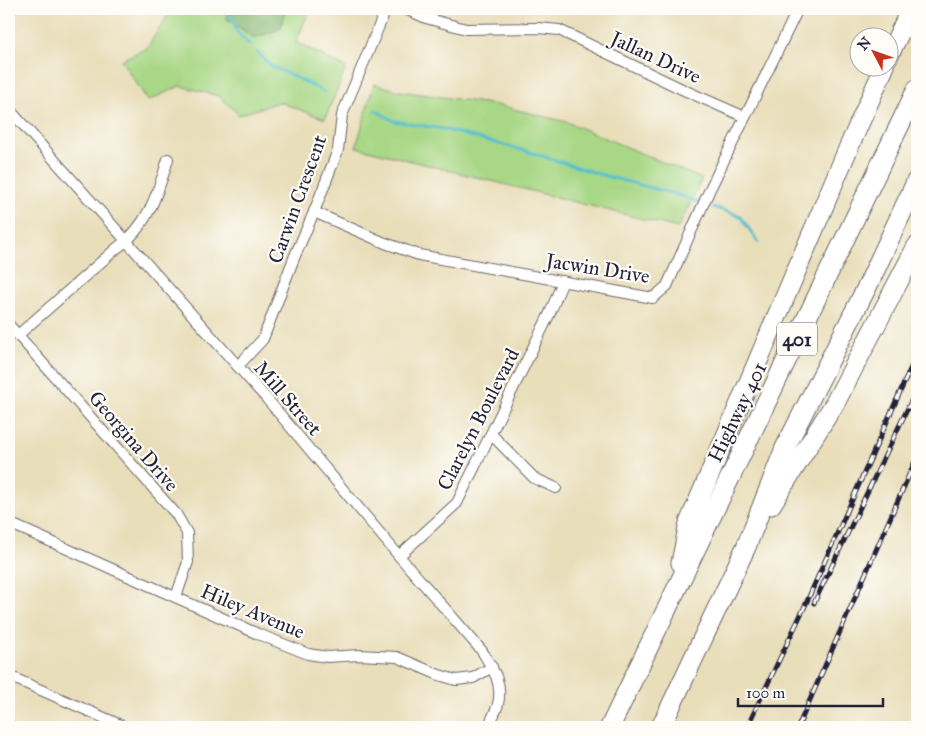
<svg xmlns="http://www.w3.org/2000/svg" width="926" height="736" font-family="'IM FELL Great Primer',serif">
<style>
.green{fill:#a8d785;stroke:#657c60}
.forest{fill:#86b872;stroke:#546d56}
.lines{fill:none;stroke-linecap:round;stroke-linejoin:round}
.stream{stroke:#53bfcc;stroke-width:3}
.street-casing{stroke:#686467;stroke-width:12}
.highway-casing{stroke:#686467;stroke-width:21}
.street{stroke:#fff;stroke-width:10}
.highway{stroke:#fff;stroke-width:19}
.rail-casing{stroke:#22223b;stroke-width:5}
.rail{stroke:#fdfcf7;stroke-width:3;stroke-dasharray:9;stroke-linecap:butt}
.labels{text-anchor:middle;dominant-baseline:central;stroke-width:4.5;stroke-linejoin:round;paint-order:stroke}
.shield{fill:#fdfcf7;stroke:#646373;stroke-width:1}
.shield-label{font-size:19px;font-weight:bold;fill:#22223b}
.street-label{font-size:20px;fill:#22223b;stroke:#fdfcf7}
</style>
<rect width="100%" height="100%" fill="#fdfcf7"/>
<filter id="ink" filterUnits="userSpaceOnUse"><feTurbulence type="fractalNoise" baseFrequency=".02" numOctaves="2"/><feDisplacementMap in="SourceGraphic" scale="10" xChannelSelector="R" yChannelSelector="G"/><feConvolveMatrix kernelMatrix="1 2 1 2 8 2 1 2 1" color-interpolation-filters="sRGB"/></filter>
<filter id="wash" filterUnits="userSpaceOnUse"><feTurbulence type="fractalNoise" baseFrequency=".0096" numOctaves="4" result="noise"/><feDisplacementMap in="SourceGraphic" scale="20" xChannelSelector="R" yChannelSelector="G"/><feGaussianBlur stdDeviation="1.12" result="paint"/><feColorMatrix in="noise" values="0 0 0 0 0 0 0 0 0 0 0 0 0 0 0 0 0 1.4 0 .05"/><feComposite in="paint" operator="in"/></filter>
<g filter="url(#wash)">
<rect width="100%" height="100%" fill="#e9deba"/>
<g class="green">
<polygon points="171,9 310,9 296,42 346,68 325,119 279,102 239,115 219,96 180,86 148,101 121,60 147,48 170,12"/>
<polygon points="374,84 400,91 497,105 567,122 702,179 678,228 356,147"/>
</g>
<polygon class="forest" points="227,9 287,9 283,17 281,29 254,38 227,19"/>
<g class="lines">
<g class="stream">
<polyline points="229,9 237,32 250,45"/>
<polyline points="257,52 271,66 301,80 324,92"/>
<polyline points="375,110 394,121 443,129 526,151 609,177 675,194 698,202"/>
<polyline points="713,207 740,216 758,242"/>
</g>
</g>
</g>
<g filter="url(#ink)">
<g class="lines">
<defs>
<g id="street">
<polyline points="405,9 426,18 466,29 538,28 559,30 686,91 745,117"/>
<path d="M9,109L267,399L399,556L482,651C493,669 503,683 498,704C496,712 491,720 488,727"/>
<polyline points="314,212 385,243 419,255 653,298 667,286 710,189 798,9"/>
<polyline points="9,325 176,514 187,533 188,562 176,597"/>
<path d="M18,335L117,248C147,228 158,193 168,159"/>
<polyline points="238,366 263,339 294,258 314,212 338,150 342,115 386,9"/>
<polyline points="491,434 534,478 556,488"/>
<polyline points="9,523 258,634 308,654 328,657 359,655 397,657 439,675 456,680 473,678 492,667"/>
<polyline points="399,556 457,503 550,313 563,281"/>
<polyline points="9,676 125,727"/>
</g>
<g id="highway">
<polyline points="888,57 911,9"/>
<polyline points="771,505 835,403 917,246"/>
<polyline points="681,563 689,523 848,149 884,68"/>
<polyline points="610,727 917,89"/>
<polyline points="661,727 746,547 785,448 868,285 917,180"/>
</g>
</defs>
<use href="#street" class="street-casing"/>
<use href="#highway" class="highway-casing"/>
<use href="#street" class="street"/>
<use href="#highway" class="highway"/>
<defs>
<g id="rail">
<polyline points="814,603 917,389"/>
<polyline points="747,727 804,608 917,354"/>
<polyline points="798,727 917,457"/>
</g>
</defs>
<use href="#rail" class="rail-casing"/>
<use href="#rail" class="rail"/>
</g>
</g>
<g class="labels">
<rect class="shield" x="777" y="322.5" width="40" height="33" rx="4"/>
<g class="shield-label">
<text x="797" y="339">401</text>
</g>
<g class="street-label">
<text transform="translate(656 57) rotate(25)">Jallan Drive</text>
<text transform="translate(297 199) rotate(-70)">Carwin Crescent</text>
<text transform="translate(598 268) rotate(9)">Jacwin Drive</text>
<text transform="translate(288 398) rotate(49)">Mill Street</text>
<text transform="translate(737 412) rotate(-64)">Highway 401</text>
<text transform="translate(478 419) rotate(-63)">Clarelyn Boulevard</text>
<text transform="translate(134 441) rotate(49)">Georgina Drive</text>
<text transform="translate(253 611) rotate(23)">Hiley Avenue</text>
</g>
</g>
<rect width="926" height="736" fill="none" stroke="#fdfcf7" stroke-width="30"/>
<g transform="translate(874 52) rotate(311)"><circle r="24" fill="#fdfcf7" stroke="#a5a5ac"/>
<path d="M0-4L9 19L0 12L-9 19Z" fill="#c8321e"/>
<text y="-8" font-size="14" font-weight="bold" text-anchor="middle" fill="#22223b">N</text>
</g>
<path d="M738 698v8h145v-8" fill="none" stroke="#22223b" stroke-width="2.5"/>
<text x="746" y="698" font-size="15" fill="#22223b" stroke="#fdfcf7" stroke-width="4" paint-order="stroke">100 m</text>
</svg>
